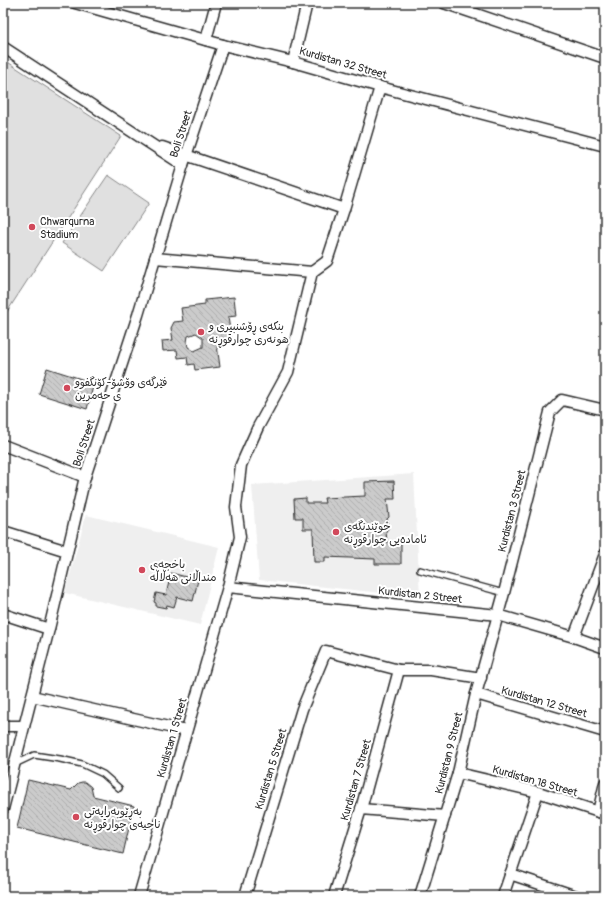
<svg xmlns="http://www.w3.org/2000/svg" width="608" height="899" font-family="Pangolin,'Playpen Sans Arabic',sans-serif">
<style>
.built{fill:#efefef}
.green{fill:#e0e0e0;stroke:#868686}
.building{fill:url(#building-back-hatch);stroke:#2b2b2b;fill-rule:evenodd}
.lines{fill:none;stroke-linecap:round;stroke-linejoin:round}
.service-casing{stroke:#2b2b2b;stroke-width:8}
.minor-casing{stroke:#2b2b2b;stroke-width:13}
.service{stroke:#fff;stroke-width:5}
.minor{stroke:#fff;stroke-width:10}
.poi-dot{fill:#d1495b;stroke:#fff;stroke-width:1.5}
.labels{text-anchor:middle;dominant-baseline:central;stroke-width:4;stroke-linejoin:round;paint-order:stroke}
.street-label{font-size:11px;fill:#2b2b2b;stroke:#fff}
.poi-label{font-size:11px;fill:#2b2b2b;stroke:#fff;text-anchor:start}
</style>
<defs>
<pattern id="building-back-hatch" width="6" height="6" patternUnits="userSpaceOnUse"><rect width="6" height="6" fill="#cbcbcb"/><path d="M-1 5l2 2M0 0l6 6M5-1l2 2" fill="none" stroke="#aeaeae"/></pattern>
</defs>
<rect width="100%" height="100%" fill="#fff"/>
<filter id="ink" filterUnits="userSpaceOnUse"><feTurbulence type="fractalNoise" baseFrequency=".025" numOctaves="2"/><feDisplacementMap in="SourceGraphic" scale="8" xChannelSelector="R" yChannelSelector="G"/><feConvolveMatrix kernelMatrix="1 2 1 2 8 2 1 2 1" color-interpolation-filters="sRGB"/></filter>
<g filter="url(#ink)">
<g class="built">
<polygon points="414,474 420,597 259,580 252,485"/>
<polygon points="86,515 219,547 200,625 65,593"/>
</g>
<g class="green">
<polygon points="3,59 121,136 3,318"/>
<polygon points="108,175 149,203 104,271 62,243"/>
</g>
<g class="building">
<path d="M234,297L236,316L228,317L232,343L217,345L220,367L195,370L194,364L188,365L187,357L178,358L177,350L163,351L162,341L173,340L171,328L174,322L183,321L181,308L205,305V300ZM196,333L203,338V347L194,351L188,347L187,342L188,336Z"/>
<polygon points="47,368 94,383 87,409 39,394"/>
<polygon points="394,481 395,499 387,499 389,517 387,519 388,529 386,531 387,542 401,542 401,564 375,564 375,559 325,557 325,562 314,562 313,529 303,529 303,518 295,518 294,499 306,498 306,503 325,503 324,498 365,496 365,482"/>
<polygon points="171,573 198,580 193,601 177,597 174,607 167,605 166,608 156,606 156,603 154,602 156,593 166,595"/>
<polygon points="28,780 71,790 78,783 82,782 85,782 91,787 93,796 134,806 123,854 17,828"/>
</g>
<g class="lines">
<defs>
<g id="service">
<polyline points="420,570 504,593"/>
<polyline points="15,764 34,755 60,759 82,764 103,774 119,788"/>
</g>
<g id="minor">
<polyline points="75,3 223,45 293,62 380,87 605,146"/>
<polyline points="444,3 605,58"/>
<polyline points="206,40 216,3"/>
<polyline points="3,47 183,165"/>
<polyline points="293,62 307,3"/>
<polyline points="162,147 344,209"/>
<polyline points="155,258 312,272 327,261 344,209 380,87"/>
<polyline points="3,445 85,477"/>
<polyline points="3,531 67,551"/>
<polyline points="228,587 498,615 574,637 605,648"/>
<polyline points="3,614 49,629"/>
<polyline points="574,637 605,554"/>
<polyline points="476,694 605,732"/>
<polyline points="32,696 186,731"/>
<polyline points="3,726 24,726"/>
<polyline points="458,773 538,792 605,814"/>
<polyline points="3,809 49,629 85,477 138,315 183,165 223,45"/>
<polyline points="361,809 445,816"/>
<polyline points="598,812 605,783"/>
<polyline points="510,874 576,896"/>
<polyline points="139,896 228,587 240,537 236,507 241,465 258,427 288,372 312,272"/>
<polyline points="245,896 302,709 326,651 399,670 431,670 481,678"/>
<polyline points="334,896 361,809 399,670"/>
<polyline points="420,896 458,773 476,694 504,593 550,412 562,400 605,410"/>
<polyline points="503,896 538,792"/>
</g>
</defs>
<use href="#service" class="service-casing"/>
<use href="#minor" class="minor-casing"/>
<use href="#service" class="service"/>
<use href="#minor" class="minor"/>
</g>
</g>
<g class="poi-dot">
<circle cx="32" cy="227" r="4"/>
<circle cx="201" cy="332" r="4"/>
<circle cx="67" cy="388" r="4"/>
<circle cx="336" cy="532" r="4"/>
<circle cx="142" cy="570" r="4"/>
<circle cx="76" cy="817" r="4"/>
</g>
<g class="labels">
<g class="street-label">
<text transform="translate(343 63) rotate(16)">Kurdistan 32 Street</text>
<text transform="translate(181 134) rotate(-72)">Boli Street</text>
<text transform="translate(84 443) rotate(-72)">Boli Street</text>
<text transform="translate(512 511) rotate(-76)">Kurdistan 3 Street</text>
<text transform="translate(420 595) rotate(6)">Kurdistan 2 Street</text>
<text transform="translate(544 702) rotate(16)">Kurdistan 12 Street</text>
<text transform="translate(172 738) rotate(-74)">Kurdistan 1 Street</text>
<text transform="translate(449 753) rotate(-76)">Kurdistan 9 Street</text>
<text transform="translate(271 769) rotate(-73)">Kurdistan 5 Street</text>
<text transform="translate(356 780) rotate(-74)">Kurdistan 7 Street</text>
<text transform="translate(535 781) rotate(16)">Kurdistan 18 Street</text>
</g>
<g class="poi-label">
<text x="40" y="221">Chwarqurna<tspan x="40" dy="13">Stadium</tspan></text>
<text x="209" y="326">بنکەی ڕۆشنبیری و<tspan x="209" dy="13">هونەری چوارقوڕنە</tspan></text>
<text x="75" y="382">فێرگەی وۆشۆ-کۆنگفوو<tspan x="75" dy="13">ی حەمرین</tspan></text>
<text x="344" y="526">خوێندنگەی<tspan x="344" dy="13">ئامادەیی چوارقوڕنە</tspan></text>
<text x="150" y="564">باخچەی<tspan x="150" dy="13">منداڵانی هەڵاڵە</tspan></text>
<text x="84" y="811">بەڕێوبەرایەتی<tspan x="84" dy="13">ناحیەی چوارقوڕنە</tspan></text>
</g>
</g>
<rect width="608" height="899" fill="none" stroke="#fff" stroke-width="16"/>
<rect x="8" y="8" width="592" height="883" fill="none" stroke="#2b2b2b" stroke-width="1.5" filter="url(#ink)"/>
</svg>
